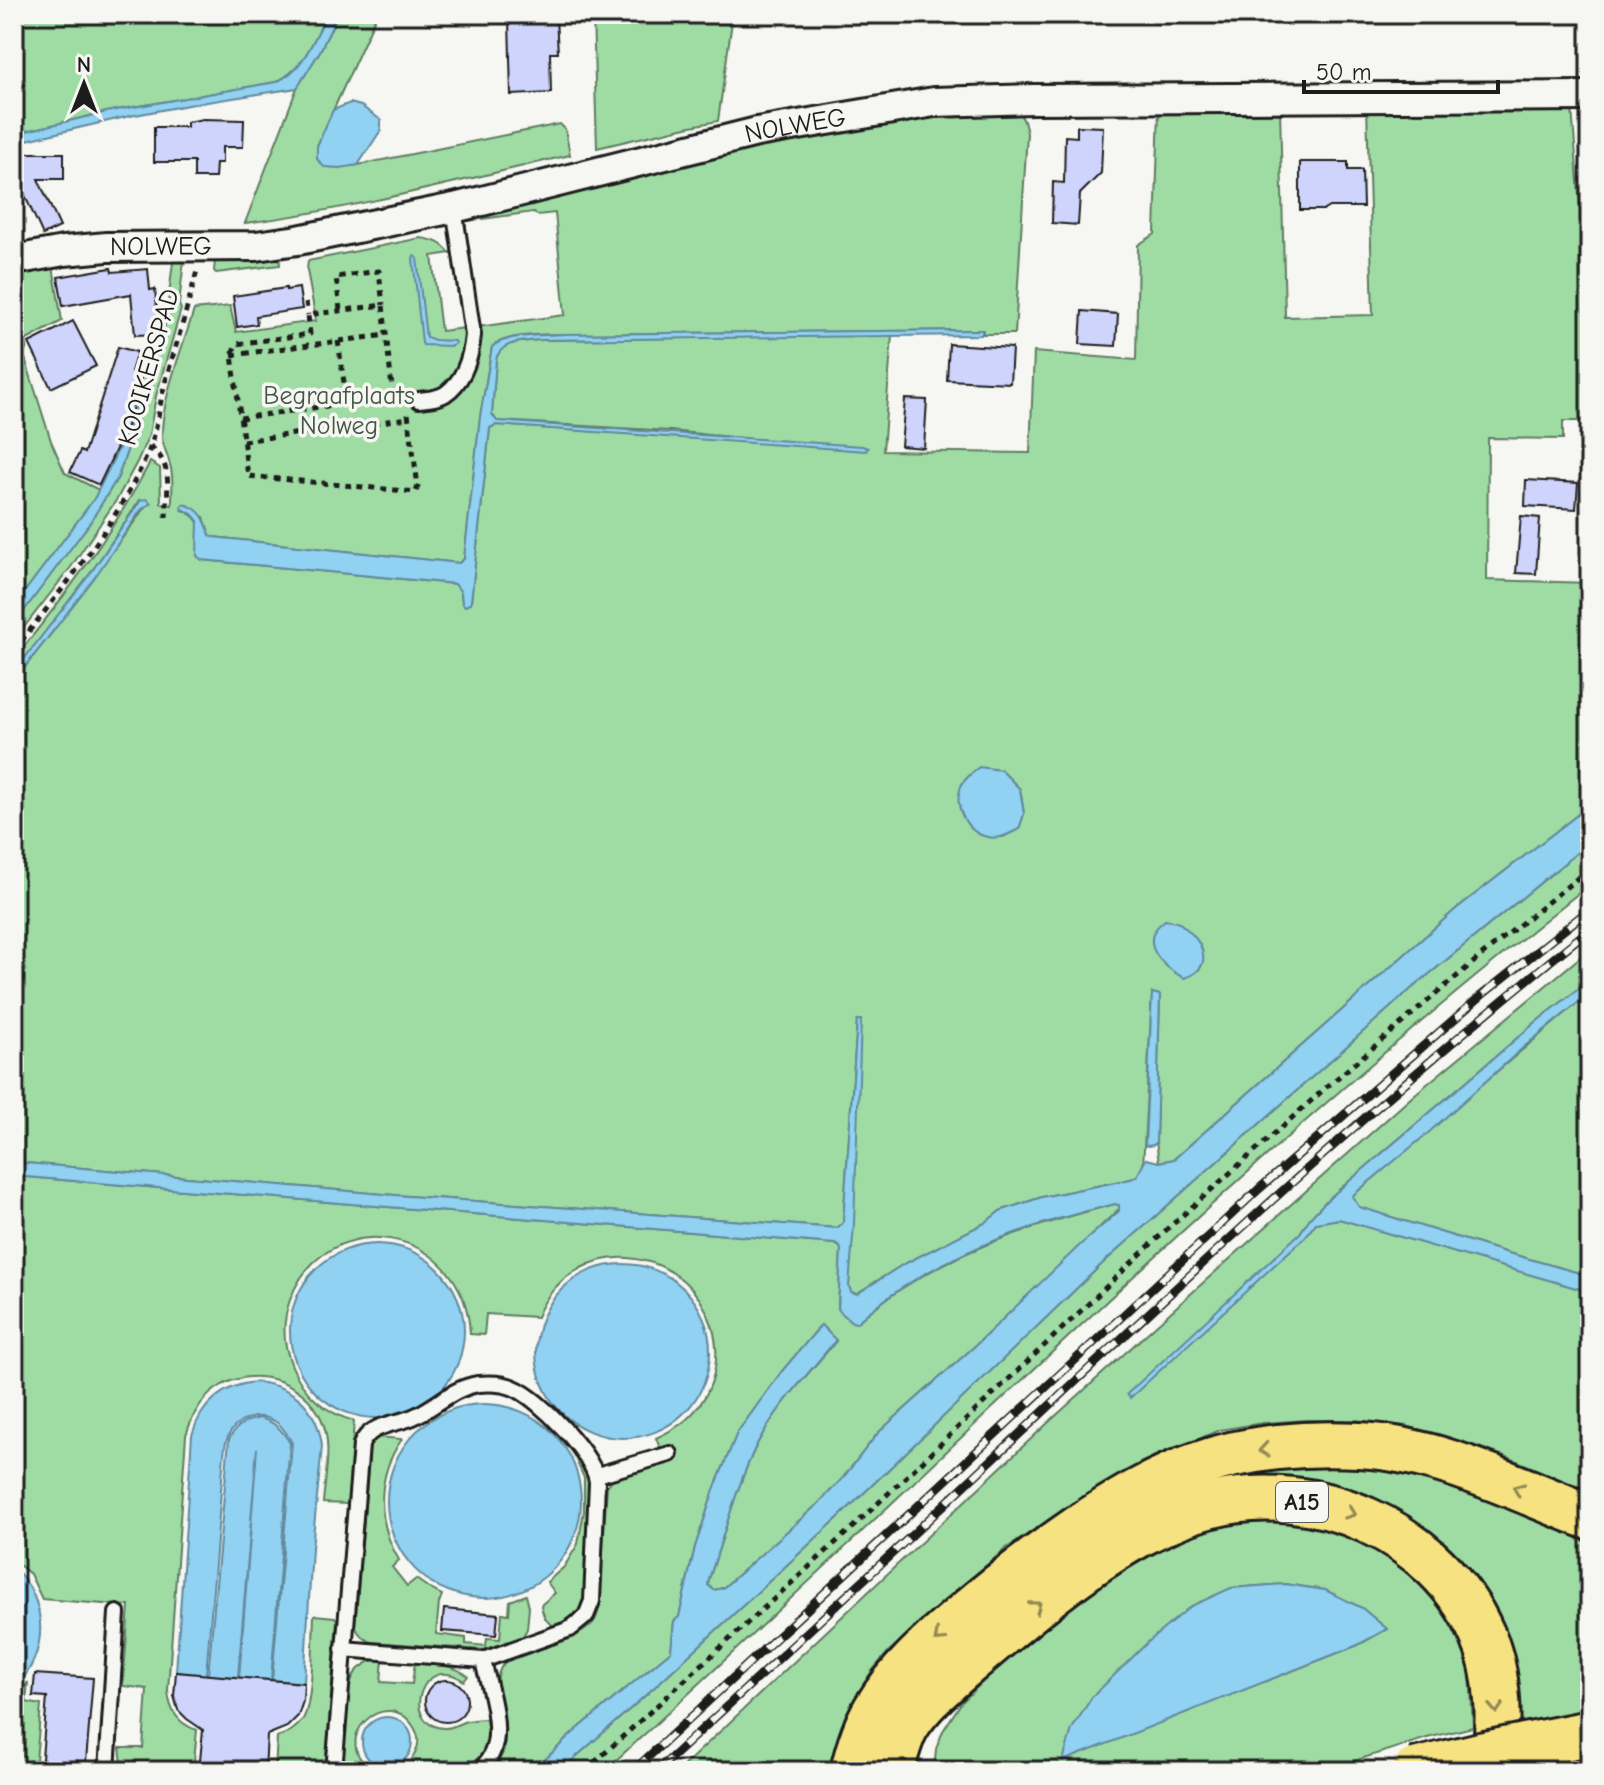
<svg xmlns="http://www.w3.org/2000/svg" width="1604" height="1785" font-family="'Comic Neue',sans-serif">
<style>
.green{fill:#9fdca4;stroke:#5e7c60;stroke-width:2;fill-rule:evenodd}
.water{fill:#91d1f2;stroke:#62899c;stroke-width:2}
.building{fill:#ced4fc;stroke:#1c1c1c;stroke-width:2}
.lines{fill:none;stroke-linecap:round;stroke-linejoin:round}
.service-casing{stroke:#1c1c1c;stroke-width:20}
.minor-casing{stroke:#1c1c1c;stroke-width:34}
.motorway-casing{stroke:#1c1c1c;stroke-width:50}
.path{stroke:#1c1c1c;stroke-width:5;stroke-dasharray:6 6;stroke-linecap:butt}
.service{stroke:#f6f6f2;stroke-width:14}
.minor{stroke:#f6f6f2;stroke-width:28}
.motorway{stroke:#f6e281;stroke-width:44}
.rail-casing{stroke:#1c1c1c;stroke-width:9}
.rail{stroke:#f6f6f2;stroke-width:6;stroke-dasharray:18;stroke-linecap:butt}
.primary-bridge-casing{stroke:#1c1c1c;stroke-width:50;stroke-linecap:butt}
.primary-bridge{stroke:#f6e281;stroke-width:44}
.oneway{stroke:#948954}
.labels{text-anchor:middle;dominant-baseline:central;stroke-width:7;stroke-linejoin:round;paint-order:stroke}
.shield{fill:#f6f6f2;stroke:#5d5d5c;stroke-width:2}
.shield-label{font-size:24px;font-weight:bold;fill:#1c1c1c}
.street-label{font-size:26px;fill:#1c1c1c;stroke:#f6f6f2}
.park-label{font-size:26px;fill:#435645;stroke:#f6f6f2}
</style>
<rect width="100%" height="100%" fill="#f6f6f2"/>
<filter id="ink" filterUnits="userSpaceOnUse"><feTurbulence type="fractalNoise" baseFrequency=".0125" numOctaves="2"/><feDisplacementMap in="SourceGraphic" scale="16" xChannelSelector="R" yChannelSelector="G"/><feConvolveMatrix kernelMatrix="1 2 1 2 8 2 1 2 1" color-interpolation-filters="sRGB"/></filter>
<g filter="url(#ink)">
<g class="green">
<path d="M14,14H327C314,39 304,70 276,82L111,111L14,134Z"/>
<path d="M338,14H377L317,146L319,162C330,171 344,166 358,165L560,124L565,129L570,155C462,180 355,209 245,223L297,88L320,51Z"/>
<polygon points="593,14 733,14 718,121 686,127 597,148"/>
<path d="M1367,106L1572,109L1590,327V421H1563V439L1488,438L1487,580L1590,583V805L1456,909L1174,1159L1159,1162L1156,1142L1160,995L1152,993L1143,1167L1137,1176L1131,1179L1042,1197L1000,1211L985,1223L902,1265L856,1294L851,1292L849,1286L857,1020L843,1223L837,1228L395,1195L14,1162V681L51,634L146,506L140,500L92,571L14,672V659C64,597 113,533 150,462L160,468L161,503L172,505C172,490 174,475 169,461C167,453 163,447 162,437C161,399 183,347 194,310L230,306L236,332L316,321L307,270L308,261L421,238C434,240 441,242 450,253L432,256L441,331L466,328L465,351L448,383L442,401L478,327L565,315L555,213L537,215L533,212L468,221L467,218L552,191L883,117L1017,109L1024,121L1027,133L1015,334H983V331L980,330L565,334C545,335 506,333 492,347L480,417L464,559L459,563L213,537L210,536L204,517L181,509C207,520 200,535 202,560L455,584L461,592L462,603L471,601L490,428L496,425L867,450L670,431L497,421L492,414L496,359C502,340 523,342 540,340L892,335L883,451L1030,453L1034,352L1136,360L1138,245L1155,234L1159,109L1280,108L1285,317L1373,315ZM1001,770L1020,789L1024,814L1019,829L1003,837Z"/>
<polygon points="279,252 280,265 216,273 214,271 215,261"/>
<polygon points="133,258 184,259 179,305 181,309 156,396 149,435 137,462 117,499 71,567 14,640 14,624 89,524 118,477 135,427 170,307 171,303 168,302 173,262 130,261"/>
<polygon points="52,260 62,321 25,341 27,346 24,355 51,441 65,473 99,490 94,499 14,606 14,271"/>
<path d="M1590,842V884C1515,944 1441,1004 1369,1066C1105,1292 861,1539 604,1771H560L648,1693L840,1516L1103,1263L1411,989Z"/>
<polygon points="1590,949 1590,980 1536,1022 1326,1201 1310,1218 1300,1233 1305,1237 1316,1223 1339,1219 1590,1292 1590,1492 1510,1458 1441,1435 1406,1426 1355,1420 1307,1420 1263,1423 1219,1430 1120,1474 1005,1549 889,1651 871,1672 845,1716 829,1771 678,1771 1050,1421 1205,1281 1414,1095"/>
<path d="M1590,993V1276L1501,1251L1359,1207L1352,1196C1432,1130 1509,1059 1590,993Z"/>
<path d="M14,1176L835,1244L840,1247L841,1250L838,1306L856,1323C930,1258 1022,1228 1115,1204L1119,1205L1120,1208L976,1345L878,1433L842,1479L818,1504L723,1588L714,1590L708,1585L709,1579C724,1535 736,1487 757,1444C777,1406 809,1373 836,1341L821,1325L782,1371L737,1433L714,1490L695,1547L679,1617L674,1621L671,1651L573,1733L533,1771H490C496,1765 502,1758 504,1749C510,1721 481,1674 511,1658C533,1651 574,1641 590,1626C596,1621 597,1616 599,1609L607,1486L612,1480L677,1459L672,1445L660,1448L656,1438C667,1433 678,1427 687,1419C745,1366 711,1269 635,1259C617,1256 598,1259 581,1268C561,1278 545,1296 537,1317L486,1314L484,1335L470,1334C466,1225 325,1202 290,1300C282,1322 283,1345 292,1366C303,1394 326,1413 354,1421L348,1504L323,1503C325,1476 333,1443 321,1418C303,1379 251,1364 216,1389C200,1400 192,1417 186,1435L168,1690C169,1710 178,1724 197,1730L193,1771H128L122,1763L120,1748H143L147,1689L123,1686L129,1606L42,1599L30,1574L14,1561Z"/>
<path d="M376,1437L402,1439C376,1476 376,1521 399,1560L392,1567L407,1586L416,1579L430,1589L442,1595L439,1603L436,1634L466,1638V1644L486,1646L487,1638L500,1639L502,1613L509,1614L510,1601L526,1595L529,1607L527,1629L523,1636L518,1640L496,1647L485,1650L371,1642C363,1638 359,1635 355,1626L370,1444Z"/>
<path d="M568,1442L588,1476L589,1489L585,1597L580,1610L558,1626C546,1625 543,1616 541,1605L555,1593L547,1582L564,1567L578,1544L584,1511V1478Z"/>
<polygon points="1349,1455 1590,1528 1590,1771 1504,1771 1437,1555 1161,1490"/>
<path d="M1257,1519L1319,1526L1358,1539L1397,1564L1427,1590L1454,1623L1470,1672L1473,1727L1427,1738L1322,1771H934L936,1749L943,1731L961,1703L1060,1607L1139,1557L1203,1529ZM1285,1584L1325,1590L1362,1608L1387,1629L1358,1645L1064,1760L1231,1588Z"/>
<path d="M314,1615L335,1617L337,1620L325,1771H275L277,1737C288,1734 297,1728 303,1719C313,1703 313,1637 314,1615Z"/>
<path d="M378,1658L383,1659L381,1682L412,1684L415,1662C433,1664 453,1664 468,1676L464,1681C422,1651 399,1724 443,1728C453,1729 458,1723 467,1721C473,1720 480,1719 486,1719L488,1735L485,1749L479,1757L461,1771H416L412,1759C418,1749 421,1740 415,1729C388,1680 322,1743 376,1771H342C344,1748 343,1688 356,1672C362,1665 370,1661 378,1658Z"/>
<polygon points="28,1682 26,1702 41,1705 35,1771 14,1771 14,1696 24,1688"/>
</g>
<g class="water">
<path d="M327,14H338L320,51L297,88L188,105L130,116L14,143V134L111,111L276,82C304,70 314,39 327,14Z"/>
<polygon points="350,103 361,106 381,120 381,130 358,165 340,168 324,167 317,159 317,146 333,110"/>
<polygon points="414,256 417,258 426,337 435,340 454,341 456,343 452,346 423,345 422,343 413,258"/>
<polygon points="168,302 171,303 170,307 135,427 118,477 89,524 14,624 14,606 94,499 128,429 160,334"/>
<path d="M980,330H983L981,335L540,340C523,342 502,340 496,359L492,414L497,421L862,446L868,448L866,451L496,425L490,428L471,601L470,604L465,606L462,603L461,592L455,584L202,560L197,556L198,521L192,514L181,508L183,504C201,508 205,519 210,535L213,537L459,563L464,559L480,417L492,347C505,334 546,335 565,334Z"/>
<polygon points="147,499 151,503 141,510 95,577 14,681 14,672 92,571 141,500"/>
<path d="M979,767L1001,770L1020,789L1024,814L1019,829C1009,834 999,840 988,837C966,833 953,806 961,786C964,779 973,772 979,767Z"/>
<path d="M1590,805V842L1411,989L1103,1263L840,1516L648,1693L560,1771H533L573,1733L671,1651L674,1621L679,1617L695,1547L714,1490L737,1433L782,1371L821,1325L836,1340C809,1373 777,1406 757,1444C736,1487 724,1535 709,1579L708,1585L714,1590L723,1588L818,1504L842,1479L878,1433L976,1345L1080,1245L1119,1211V1205L1115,1204C1022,1226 929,1258 856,1323L852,1322L838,1310L841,1250L840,1247L835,1244L14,1176V1162L395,1195L837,1228L843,1223L857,1020H861L854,1224L849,1286L851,1292L857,1294L902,1265L985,1223L1000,1211L1042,1197L1131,1179L1137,1176L1146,1159L1159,1162L1174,1159L1456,909Z"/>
<path d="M1165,920C1170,921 1175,921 1179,923C1182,924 1186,929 1189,931C1207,948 1211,970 1184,978C1161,966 1136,941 1165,920Z"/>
<polygon points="1590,980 1590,993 1525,1046 1427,1134 1352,1196 1359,1207 1501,1251 1590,1276 1590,1292 1339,1219 1316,1223 1305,1237 1130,1398 1127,1394 1300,1233 1310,1218 1326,1201 1536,1022"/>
<polygon points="1152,993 1160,995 1156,1142 1154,1145 1147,1146 1145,1145"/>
<circle cx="377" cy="1331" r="87"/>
<circle cx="623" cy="1351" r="87"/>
<path d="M256,1382C294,1386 317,1407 322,1446L312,1548L304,1683L272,1680L292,1443C288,1436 284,1427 276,1422C258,1410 234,1420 227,1439C224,1447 224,1457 223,1466L206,1675L176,1672L192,1435C201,1404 223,1385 256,1382Z"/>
<circle cx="484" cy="1501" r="97"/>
<path d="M261,1418C276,1423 282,1430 290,1443L271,1680L239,1678L257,1448L238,1677L208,1675L229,1439C237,1425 245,1420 261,1418Z"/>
<path d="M14,1568C49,1600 49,1656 14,1688Z"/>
<polygon points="1285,1584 1325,1590 1362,1608 1387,1629 1358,1645 1063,1761 1072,1729 1092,1697 1148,1642 1191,1606 1231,1588"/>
<circle cx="387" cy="1742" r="25"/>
</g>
<g class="building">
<polygon points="556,18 558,53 550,53 551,93 511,95 509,20"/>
<polygon points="203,119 244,120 243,147 222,147 222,163 216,163 215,178 194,178 194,162 154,162 154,127 187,127 187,122"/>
<polygon points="14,126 26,153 64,153 64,179 38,179 60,227 43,235 20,185 14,186"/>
<polygon points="1077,126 1103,127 1101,173 1080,194 1078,225 1052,223 1053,182 1064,183 1065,136 1077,137"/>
<polygon points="1300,162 1348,162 1348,170 1362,170 1363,207 1329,207 1324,210 1300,210"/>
<polygon points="111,268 112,272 148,269 150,290 155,289 159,334 135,335 131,294 63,306 58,277"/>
<polygon points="286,288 286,290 299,288 302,309 256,316 257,324 237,327 233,296"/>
<polygon points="1082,311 1118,314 1116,346 1080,344"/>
<polygon points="73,321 96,366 51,388 29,343"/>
<polygon points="949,344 1012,348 1010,383 947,380"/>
<polygon points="118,347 137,352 131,372 142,376 127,426 99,485 70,472 80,451 84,453"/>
<polygon points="905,399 927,400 924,448 901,446"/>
<polygon points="1526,480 1578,483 1576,509 1525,506"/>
<polygon points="1521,516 1540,518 1536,574 1516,573"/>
<polygon points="444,1609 498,1614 496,1635 442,1631"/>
<polygon points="176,1672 304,1683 303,1701 298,1716 287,1727 267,1735 265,1771 199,1771 203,1730 187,1719 178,1710 174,1696"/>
<polygon points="35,1674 93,1678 86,1762 76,1761 75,1771 41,1771 47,1697 33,1696"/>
<circle cx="446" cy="1701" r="21"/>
</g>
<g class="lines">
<defs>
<g id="service">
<path d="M419,400C428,399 437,399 445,394C464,381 471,356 473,335L454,208"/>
<polyline points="597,1475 670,1454"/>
<path d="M343,1649L483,1660C488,1684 500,1719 495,1743C493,1754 487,1763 480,1771"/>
<polyline points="107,1771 117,1613"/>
<path d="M334,1771L361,1445C369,1424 394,1425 413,1417C436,1407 452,1388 478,1384C490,1383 503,1383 514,1388C539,1398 595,1456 597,1482L592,1601L586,1616L570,1629L483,1660"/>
</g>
<g id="minor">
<path id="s1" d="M14,260L64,251L107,247L256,246L298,240L454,208L757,132L934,102L1034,99L1590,96"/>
</g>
<g id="motorway">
<path d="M853,1771C858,1750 865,1727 876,1709C898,1672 932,1643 963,1616C1002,1582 1042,1553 1084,1524C1120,1501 1156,1479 1197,1465C1247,1447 1306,1442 1359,1445C1440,1449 1516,1489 1590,1517"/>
<path d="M891,1771C895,1757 898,1744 904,1731C919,1700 972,1660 998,1637C1057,1587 1133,1526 1208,1506C1315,1478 1437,1531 1482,1634C1500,1674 1501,1728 1492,1771"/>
</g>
</defs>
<use href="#service" class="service-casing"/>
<use href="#minor" class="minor-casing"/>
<use href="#motorway" class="motorway-casing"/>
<g class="path">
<polyline points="306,302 308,315"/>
<polyline points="340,310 336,277 379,271 383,305"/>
<polyline points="338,341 347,403"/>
<polyline points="232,355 386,335"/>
<polyline points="240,418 393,397 383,305 308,315 310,334 236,344 232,355 248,476 416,492 418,486 408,414"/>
<polyline points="243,441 409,418"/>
<path d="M150,446C174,465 167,490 166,517"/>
<path d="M14,650C63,588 120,521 150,448C158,426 159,405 165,383C176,346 187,309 197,271"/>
<polyline points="585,1771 854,1526 1164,1232 1322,1091 1482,955 1590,868"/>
</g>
<use href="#service" class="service"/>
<use href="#minor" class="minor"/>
<use href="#motorway" class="motorway"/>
<defs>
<g id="rail">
<polyline points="633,1771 1259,1189 1482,995 1590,909"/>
<path d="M657,1771C742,1692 827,1614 912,1535C1133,1327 1353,1118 1590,929"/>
</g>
</defs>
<use href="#rail" class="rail-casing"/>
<use href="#rail" class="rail"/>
<defs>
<polyline id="primary-bridge" points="1415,1771 1485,1754 1590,1733"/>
</defs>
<use href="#primary-bridge" class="primary-bridge-casing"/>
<use href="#primary-bridge" class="primary-bridge"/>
</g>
<defs><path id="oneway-chevron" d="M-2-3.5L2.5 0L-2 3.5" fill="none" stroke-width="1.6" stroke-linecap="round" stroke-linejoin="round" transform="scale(2)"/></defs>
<g class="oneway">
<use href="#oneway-chevron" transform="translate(1264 1450) rotate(171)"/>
<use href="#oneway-chevron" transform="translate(1518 1489) rotate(-157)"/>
<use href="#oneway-chevron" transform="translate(1350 1513) rotate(20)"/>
<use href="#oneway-chevron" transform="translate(1036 1606) rotate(-37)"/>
<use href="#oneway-chevron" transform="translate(939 1637) rotate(138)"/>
<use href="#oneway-chevron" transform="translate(1496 1708) rotate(87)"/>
</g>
</g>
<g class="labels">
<rect class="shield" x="1276" y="1482" width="52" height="40" rx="6"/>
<g class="shield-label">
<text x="1302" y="1502">A15</text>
</g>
<g class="street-label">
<text stroke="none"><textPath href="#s1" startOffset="796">NOLWEG</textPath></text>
<text stroke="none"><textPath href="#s1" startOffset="148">NOLWEG</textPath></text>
<text transform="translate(149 367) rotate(-74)">KOOIKERSPAD</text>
</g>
<g class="park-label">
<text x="339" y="396">Begraafplaats<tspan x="339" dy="30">Nolweg</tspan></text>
</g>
</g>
<rect width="1604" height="1785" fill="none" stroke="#f6f6f2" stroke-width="48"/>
<rect x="24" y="24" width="1556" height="1737" fill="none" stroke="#1c1c1c" stroke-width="3" filter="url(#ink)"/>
<g transform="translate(84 84)" stroke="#f6f6f2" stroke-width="6" paint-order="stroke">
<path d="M0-6L14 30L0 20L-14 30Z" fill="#1c1c1c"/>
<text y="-12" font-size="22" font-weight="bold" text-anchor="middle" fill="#1c1c1c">N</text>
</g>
<path d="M1304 80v12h194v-12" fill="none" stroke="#1c1c1c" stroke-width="4"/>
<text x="1316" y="80" font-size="24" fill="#1c1c1c" stroke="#f6f6f2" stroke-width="6" paint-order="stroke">50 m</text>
</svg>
